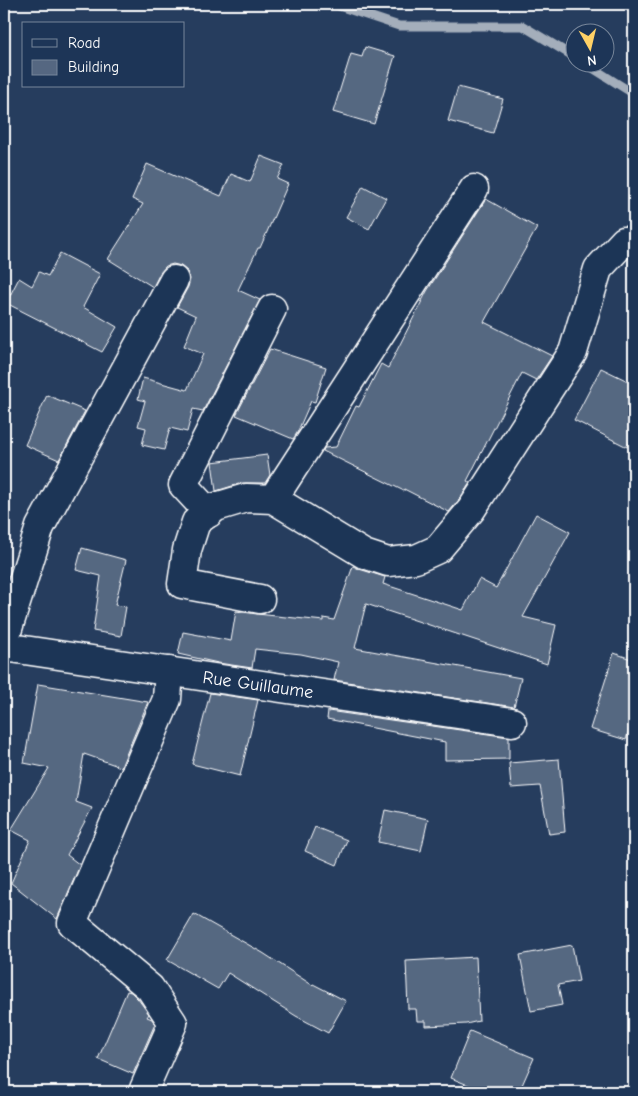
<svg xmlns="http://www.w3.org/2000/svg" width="638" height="1096" font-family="'Comic Neue',sans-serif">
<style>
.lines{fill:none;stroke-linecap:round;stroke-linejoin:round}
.stream{stroke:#a4aebb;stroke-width:9}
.building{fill:#556781;stroke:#fff}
.street-casing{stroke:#fff;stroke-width:31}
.street{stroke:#1d3557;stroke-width:28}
.labels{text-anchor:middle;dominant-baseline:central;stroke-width:4.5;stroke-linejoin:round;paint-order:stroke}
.street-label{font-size:18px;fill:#fff;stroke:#1d3557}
</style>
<rect width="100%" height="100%" fill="#263d5e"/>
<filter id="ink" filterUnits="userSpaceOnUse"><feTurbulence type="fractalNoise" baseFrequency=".02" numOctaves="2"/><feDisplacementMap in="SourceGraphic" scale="10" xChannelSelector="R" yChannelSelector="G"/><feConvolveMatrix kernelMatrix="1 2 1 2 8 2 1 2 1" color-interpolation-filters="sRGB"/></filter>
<g filter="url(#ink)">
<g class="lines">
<g class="stream">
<polyline points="333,4 399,26 523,26 576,58"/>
<polyline points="583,62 634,94"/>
</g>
</g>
<g class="building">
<polygon points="365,47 395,56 374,124 333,112 351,54 362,57"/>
<polygon points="458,87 503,99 493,133 448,121"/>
<polygon points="261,156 284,165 277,179 288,184 260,248 258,248 238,290 260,300 203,411 193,409 187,432 170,428 164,450 142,445 146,428 138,426 145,401 138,399 143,378 187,390 203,354 184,346 196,316 177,307 188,287 190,279 187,271 181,266 173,264 166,266 160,273 153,287 108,259 143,204 132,199 147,164 221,196 231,174 250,182"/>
<polygon points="363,186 386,198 369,229 346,217"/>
<polygon points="486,199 537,228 484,322 552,356 536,380 522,373 467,481 470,483 458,501 449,512 404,489 404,491 323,451 324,448 336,447 356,406 359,407 381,364 388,368 427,291"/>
<polygon points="60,253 100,274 83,307 117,327 102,352 6,303 19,278 32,286 39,272 48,276"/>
<polygon points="270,349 326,367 315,402 311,401 297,433 293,439 236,415"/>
<polygon points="601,368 634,384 634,433 627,447 574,420"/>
<polygon points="47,395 85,411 59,460 25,445"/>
<polygon points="267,455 270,475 265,483 242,483 216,491 212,462"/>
<polygon points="536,514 570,532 523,617 556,625 547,664 366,604 355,648 521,678 514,707 334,680 338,662 301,654 255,649 252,668 218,663 178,654 183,632 231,641 236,611 257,614 324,621 324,618 334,620 353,566 359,569 385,577 383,584 463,610 479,579 496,588"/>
<polygon points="82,548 126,560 115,605 126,607 121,636 93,631 101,576 76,570"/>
<polygon points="614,653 634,660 634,713 626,740 590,729"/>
<polygon points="38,684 148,702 121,767 84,754 76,802 92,808 67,855 80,865 57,919 11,883 30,840 11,830 49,768 24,763"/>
<polygon points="210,693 258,700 240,776 192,764"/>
<polygon points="328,711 509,737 509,759 445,760 445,742 327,719"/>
<polygon points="559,759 565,832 549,834 540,786 511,788 509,763"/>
<polygon points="385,810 428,819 421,851 378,842"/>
<polygon points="315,827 347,840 337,865 305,851"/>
<polygon points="194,914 263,953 312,985 313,984 346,1001 328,1033 296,1016 228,973 218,989 167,960"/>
<polygon points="572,945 579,981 558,985 562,1005 531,1011 520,955"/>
<polygon points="476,957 479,1021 466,1024 426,1026 426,1021 417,1021 416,1009 408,1009 406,961"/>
<polygon points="127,991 131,992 138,999 149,1014 147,1017 152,1019 155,1024 133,1074 98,1059"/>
<polygon points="470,1031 534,1058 519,1092 485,1092 451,1078"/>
</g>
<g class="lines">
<defs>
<g id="street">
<polyline points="273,499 474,189"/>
<polyline points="209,513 183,485 272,309"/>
<polyline points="260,599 182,584 187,550 196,522 216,507 246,498 273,499 364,554 388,562 416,559 438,549 471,510 573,352 598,269 624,241 634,243"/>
<polyline points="4,641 40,527 174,280"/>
<polyline points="4,647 512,722"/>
<polyline points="145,1092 144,1089 173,1023 150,988 72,923 167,699 169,671"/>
</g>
</defs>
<use href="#street" class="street-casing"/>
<use href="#street" class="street"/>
</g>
</g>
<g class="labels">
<g class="street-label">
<text transform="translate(258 685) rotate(8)">Rue Guillaume</text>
</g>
</g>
<rect width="638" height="1096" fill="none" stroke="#1d3557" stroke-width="20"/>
<rect x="10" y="10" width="618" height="1076" fill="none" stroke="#fff" stroke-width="2" filter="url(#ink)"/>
<rect x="22" y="22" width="162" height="65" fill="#1d3557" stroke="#77869a"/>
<rect x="32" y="39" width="25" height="8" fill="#1d3557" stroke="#77869a"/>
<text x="68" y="48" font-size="15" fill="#ffffff">Road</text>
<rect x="32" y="60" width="25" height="15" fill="#556781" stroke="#77869a"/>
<text x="68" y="72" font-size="15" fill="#ffffff">Building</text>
<g transform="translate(590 48) rotate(172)"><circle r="24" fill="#1d3557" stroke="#77869a"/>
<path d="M0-4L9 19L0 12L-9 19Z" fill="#ffd166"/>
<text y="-8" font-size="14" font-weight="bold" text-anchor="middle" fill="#ffffff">N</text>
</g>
</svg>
